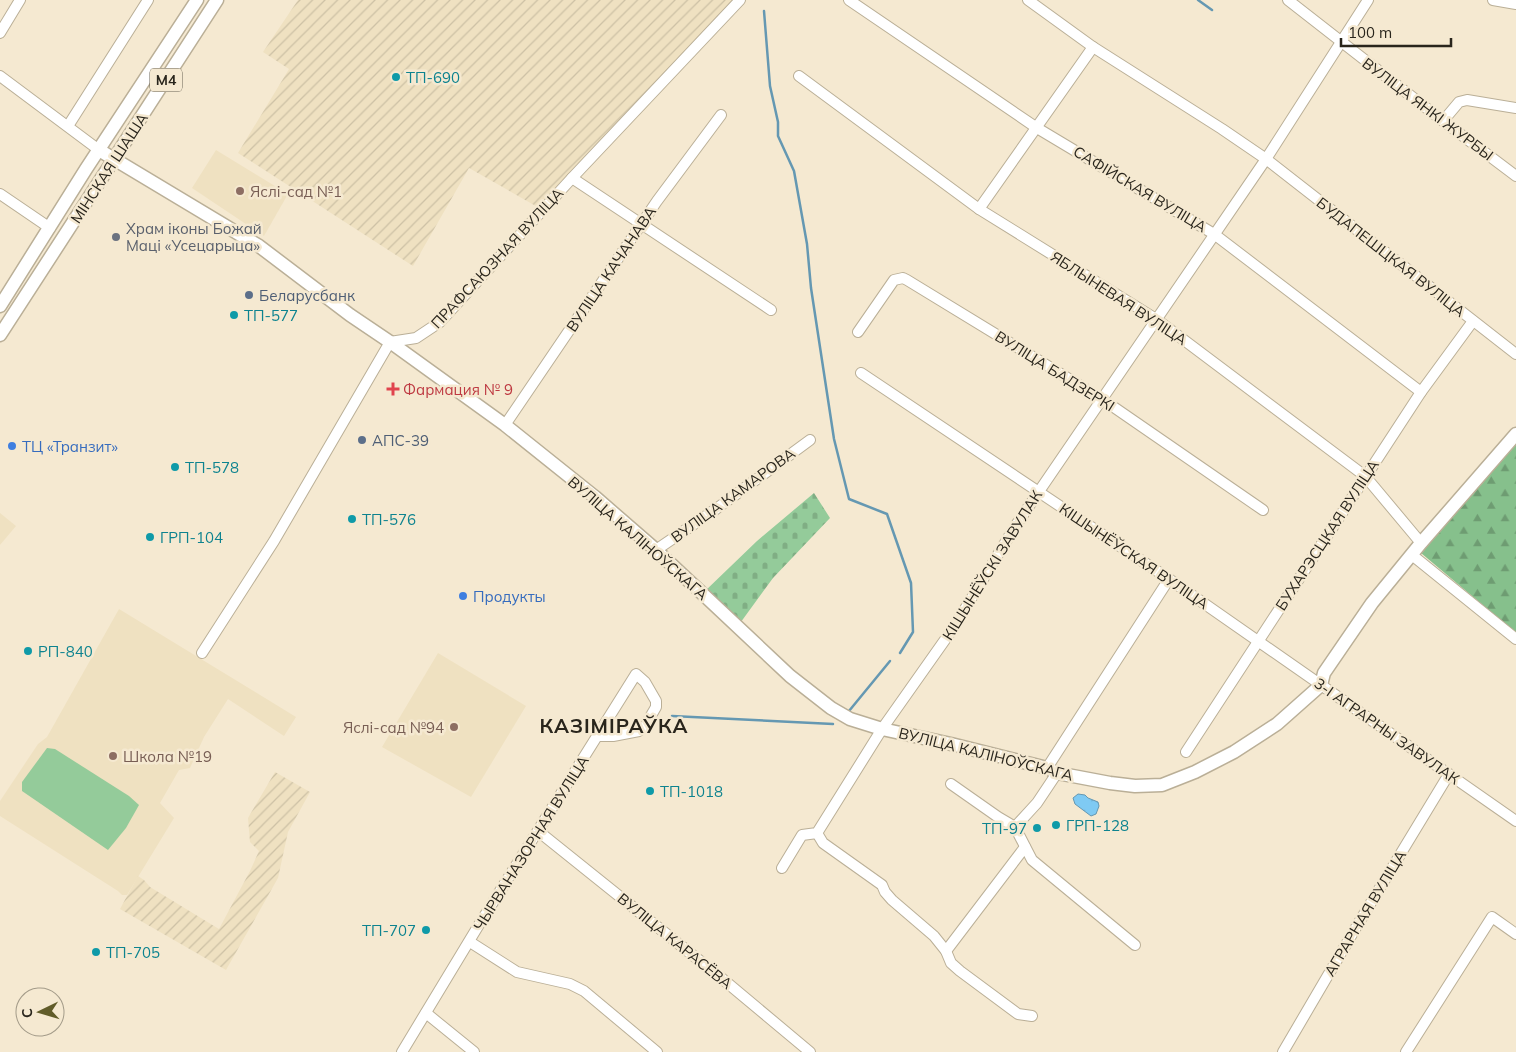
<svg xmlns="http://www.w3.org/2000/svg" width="1516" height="1052" font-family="Mulish,sans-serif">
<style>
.built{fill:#efe1c1}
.industrial{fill:url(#industrial-furrows)}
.forest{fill:url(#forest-firs)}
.cemetery{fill:url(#cemetery-stones)}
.garden{fill:#94cb9a}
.water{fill:url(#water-ripples);stroke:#6598b2}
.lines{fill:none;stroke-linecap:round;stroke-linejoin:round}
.stream{stroke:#6598b2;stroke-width:2.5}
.minor-casing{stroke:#baaf97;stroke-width:12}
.major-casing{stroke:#baaf97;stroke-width:15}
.minor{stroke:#fff;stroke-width:10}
.major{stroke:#fff;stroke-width:12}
.culture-dot{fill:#0f9aa8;stroke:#f5e9d1;stroke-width:2}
.education-dot{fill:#8d6e63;stroke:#f5e9d1;stroke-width:2}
.worship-dot{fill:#6b7280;stroke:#f5e9d1;stroke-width:2}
.service-dot{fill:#5c6f8a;stroke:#f5e9d1;stroke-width:2}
.health-dot{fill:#e0444e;stroke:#f5e9d1;stroke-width:2}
.shop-dot{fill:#3f7fe0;stroke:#f5e9d1;stroke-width:2}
.labels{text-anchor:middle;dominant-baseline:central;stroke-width:5;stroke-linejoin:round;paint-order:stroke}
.shield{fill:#f5e9d1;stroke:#666052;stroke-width:1}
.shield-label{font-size:14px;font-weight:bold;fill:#29251c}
.culture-label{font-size:15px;fill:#0d838f;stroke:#f5e9d1;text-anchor:start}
.street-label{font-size:15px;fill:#29251c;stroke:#f5e9d1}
.education-label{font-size:15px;fill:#785e54;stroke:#f5e9d1;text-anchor:start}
.worship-label{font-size:15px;fill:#5b616d;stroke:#f5e9d1;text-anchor:start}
.service-label{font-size:15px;fill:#4e5e75;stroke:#f5e9d1;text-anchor:start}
.health-label{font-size:15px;fill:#be3a42;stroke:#f5e9d1;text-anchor:start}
.shop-label{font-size:15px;fill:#366cbe;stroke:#f5e9d1;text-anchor:start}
.district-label{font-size:20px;font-weight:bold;letter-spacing:1px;fill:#29251c;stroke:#f5e9d1}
</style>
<defs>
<pattern id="industrial-furrows" width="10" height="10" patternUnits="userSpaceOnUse" patternTransform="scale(1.25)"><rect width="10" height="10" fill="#efe1c1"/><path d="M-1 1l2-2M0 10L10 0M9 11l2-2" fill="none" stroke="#cdc1a5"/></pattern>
<pattern id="forest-firs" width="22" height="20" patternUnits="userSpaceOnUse" patternTransform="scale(1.25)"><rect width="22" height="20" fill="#86c08c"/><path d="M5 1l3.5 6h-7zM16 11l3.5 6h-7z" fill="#6e9c72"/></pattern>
<pattern id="cemetery-stones" width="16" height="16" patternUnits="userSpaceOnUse" patternTransform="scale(1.25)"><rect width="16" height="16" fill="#94cb9a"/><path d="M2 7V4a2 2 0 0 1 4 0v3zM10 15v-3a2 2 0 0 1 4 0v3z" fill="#80ae84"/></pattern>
<pattern id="water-ripples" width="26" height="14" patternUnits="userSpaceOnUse" patternTransform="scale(1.25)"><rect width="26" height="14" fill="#7fcaf3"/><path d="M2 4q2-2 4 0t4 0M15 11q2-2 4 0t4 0" fill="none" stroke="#6eadd0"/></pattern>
</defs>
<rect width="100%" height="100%" fill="#f5e9d1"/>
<g class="built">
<polygon points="216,150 288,194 264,236 192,188"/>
<polygon points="0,513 16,526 0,545"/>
<polygon points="119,609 296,717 284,736 228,699 204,737 190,768 179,770 160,803 174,818 127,895 122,895 118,891 0,816 0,801 38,744 47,737"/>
<polygon points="438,653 526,706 471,797 382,747"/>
</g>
<g class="industrial">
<polygon points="298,0 737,0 541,209 469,168 413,266 238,153 289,69 263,52"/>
<polygon points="275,772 310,792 288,832 278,878 226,970 120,909 138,876 144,880 150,887 219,929 250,871 259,851 250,842 248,818"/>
</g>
<polygon class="forest" points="1516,440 1516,633 1421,553"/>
<polygon class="cemetery" points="814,493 830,518 773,578 738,626 704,592 757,541"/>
<polygon class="garden" points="47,748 55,749 129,796 139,805 126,828 108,850 22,791 22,782"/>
<polygon class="water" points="1078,794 1085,795 1088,798 1098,802 1099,806 1096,814 1091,816 1075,804 1073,798"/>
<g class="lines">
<g class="stream">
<polyline points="1198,0 1212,10"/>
<polyline points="764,11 770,86 778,122 778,136 794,171 807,244 811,288 834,439 849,499 887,514 911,583 913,632 900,653"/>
<polyline points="849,711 890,661"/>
<polyline points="672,716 833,724"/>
</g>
<defs>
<g id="minor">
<polyline points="849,0 1037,128 1214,234 1421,392"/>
<polyline points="1028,0 1093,47 1222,129 1266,159 1516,354"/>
<polyline points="1288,0 1443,121 1516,176"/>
<polyline points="1493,0 1516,4"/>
<polyline points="0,33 20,0"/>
<polyline points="0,76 99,150"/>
<polyline points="799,76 979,209 1156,319 1365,476 1421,543"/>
<polyline points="1443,121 1459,102 1467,100 1516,108"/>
<polyline points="68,126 148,0"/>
<polyline points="572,178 771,310"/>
<polyline points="0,194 50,228"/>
<polyline points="979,209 1093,47"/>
<polyline points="858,332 894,280 903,278 907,280 1102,399 1263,510"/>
<polyline points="861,373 1169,579 1516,821"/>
<polyline points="505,425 657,201 721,115"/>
<polyline points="656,550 716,509 810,440"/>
<polyline points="1412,555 1516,639"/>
<polyline points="202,653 274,541 390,342 416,338 440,322 572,178 740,0"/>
<polyline points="1186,752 1421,392 1473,321"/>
<polyline points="1047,768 1169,579"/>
<polyline points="951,784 998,817 1015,827 1032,860 1135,945"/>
<polyline points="1015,827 1037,803 1057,773"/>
<polyline points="538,831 725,981 810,1052"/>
<polyline points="817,833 823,843 882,885 885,892 892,900 934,936 946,951 951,963 960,971 1018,1014 1032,1016"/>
<polyline points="782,868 802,835 817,833 882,729 954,627 1014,528 1266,159 1368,0"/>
<polyline points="470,942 517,972 570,984 584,991 657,1052"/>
<polyline points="946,951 1025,847"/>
<polyline points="426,1013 474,1052"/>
<polyline points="402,1052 480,923 636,674 645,682 656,701 656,707 645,726 639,731 613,736 597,736"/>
<polyline points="1283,1052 1358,924 1449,774"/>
<polyline points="1406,1052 1492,917 1516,934"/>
</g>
<g id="major">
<polyline points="99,150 259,246 350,315 390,342 505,425 595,497 656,550 790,676 831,708 850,719 882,729 951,744 1047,768 1057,773 1110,783 1135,786 1162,785 1195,772 1234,752 1277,724 1321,685 1324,673 1372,603 1421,543 1516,434"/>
<polyline points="0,306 86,169 197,0"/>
<polyline points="0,335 217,0"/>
</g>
</defs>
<use href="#minor" class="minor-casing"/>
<use href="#major" class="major-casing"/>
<use href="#minor" class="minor"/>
<use href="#major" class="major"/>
</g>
<g class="culture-dot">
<circle cx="396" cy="77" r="5"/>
<circle cx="234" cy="315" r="5"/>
<circle cx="175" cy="467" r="5"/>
<circle cx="352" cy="519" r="5"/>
<circle cx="150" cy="537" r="5"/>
<circle cx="28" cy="651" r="5"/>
<circle cx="650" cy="791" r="5"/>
<circle cx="1056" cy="825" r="5"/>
<circle cx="1037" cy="828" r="5"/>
<circle cx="426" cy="930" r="5"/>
<circle cx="96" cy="952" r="5"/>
</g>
<g class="education-dot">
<circle cx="240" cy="191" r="5"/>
<circle cx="454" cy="727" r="5"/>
<circle cx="113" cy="756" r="5"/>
</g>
<circle class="worship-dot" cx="116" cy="237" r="5"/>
<g class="service-dot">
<circle cx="249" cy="295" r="5"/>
<circle cx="362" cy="440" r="5"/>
</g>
<path class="health-dot" d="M390.5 381.5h5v5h5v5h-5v5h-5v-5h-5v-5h5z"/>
<g class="shop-dot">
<circle cx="12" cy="446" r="5"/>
<circle cx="463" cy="596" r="5"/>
</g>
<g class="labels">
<rect class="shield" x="150" y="68.5" width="32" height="23" rx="4"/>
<g class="shield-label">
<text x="166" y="80">М4</text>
</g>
<g class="culture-label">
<text x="406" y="77">ТП-690</text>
<text x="244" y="315">ТП-577</text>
<text x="185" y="467">ТП-578</text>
<text x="362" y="519">ТП-576</text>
<text x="160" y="537">ГРП-104</text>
<text x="38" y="651">РП-840</text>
<text x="660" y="791">ТП-1018</text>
<text x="1066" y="825">ГРП-128</text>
<text x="1027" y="828" text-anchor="end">ТП-97</text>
<text x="416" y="930" text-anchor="end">ТП-707</text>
<text x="106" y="952">ТП-705</text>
</g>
<g class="street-label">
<text transform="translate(1428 109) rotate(37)">ВУЛІЦА ЯНКІ ЖУРБЫ</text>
<text transform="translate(109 168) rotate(-57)">МІНСКАЯ ШАША</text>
<text transform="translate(1140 189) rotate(31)">САФІЙСКАЯ ВУЛІЦА</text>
<text transform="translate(1391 257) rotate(38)">БУДАПЕШЦКАЯ ВУЛІЦА</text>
<text transform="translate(497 258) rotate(-47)">ПРАФСАЮЗНАЯ ВУЛІЦА</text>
<text transform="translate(611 269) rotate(-56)">ВУЛІЦА КАЧАНАВА</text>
<text transform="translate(1119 298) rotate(33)">ЯБЛЫНЕВАЯ ВУЛІЦА</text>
<text transform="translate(1055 371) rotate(32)">ВУЛІЦА БАДЗЕРКІ</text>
<text transform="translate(733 495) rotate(-36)">ВУЛІЦА КАМАРОВА</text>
<text transform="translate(1327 535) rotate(-57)">БУХАРЭСЦКАЯ ВУЛІЦА</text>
<text transform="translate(638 538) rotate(41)">ВУЛІЦА КАЛІНОЎСКАГА</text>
<text transform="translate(1134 556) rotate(34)">КІШЫНЁЎСКАЯ ВУЛІЦА</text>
<text transform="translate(992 565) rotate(-58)">КІШЫНЁЎСКІ ЗАВУЛАК</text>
<text transform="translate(1387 731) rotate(35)">3-І АГРАРНЫ ЗАВУЛАК</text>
<text transform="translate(986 754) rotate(14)">ВУЛІЦА КАЛІНОЎСКАГА</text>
<text transform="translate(531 843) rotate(-58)">ЧЫРВАНАЗОРНАЯ ВУЛІЦА</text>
<text transform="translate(1365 913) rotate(-59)">АГРАРНАЯ ВУЛІЦА</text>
<text transform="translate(675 941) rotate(39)">ВУЛІЦА КАРАСЁВА</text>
</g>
<g class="education-label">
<text x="250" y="191">Яслі-сад №1</text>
<text x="444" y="727" text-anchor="end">Яслі-сад №94</text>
<text x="123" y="756">Школа №19</text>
</g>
<g class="worship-label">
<text x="126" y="228">Храм іконы Божай<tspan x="126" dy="17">Маці «Усецарыца»</tspan></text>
</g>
<g class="service-label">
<text x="259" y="295">Беларусбанк</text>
<text x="372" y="440">АПС-39</text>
</g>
<g class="health-label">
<text x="403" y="389">Фармация № 9</text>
</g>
<g class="shop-label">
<text x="22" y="446">ТЦ «Транзит»</text>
<text x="473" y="596">Продукты</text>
</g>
<g class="district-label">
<text x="614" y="725">КАЗІМІРАЎКА</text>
</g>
</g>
<g transform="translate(40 1012) rotate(265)"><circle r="24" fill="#f5e9d1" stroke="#a39b89"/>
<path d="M0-4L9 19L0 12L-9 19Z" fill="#615c29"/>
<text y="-8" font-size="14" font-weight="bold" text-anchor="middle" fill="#29251c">С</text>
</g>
<path d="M1341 38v8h110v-8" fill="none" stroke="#29251c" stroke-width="2.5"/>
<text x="1348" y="38" font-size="15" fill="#29251c" stroke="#f5e9d1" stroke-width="4" paint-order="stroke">100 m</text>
</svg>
